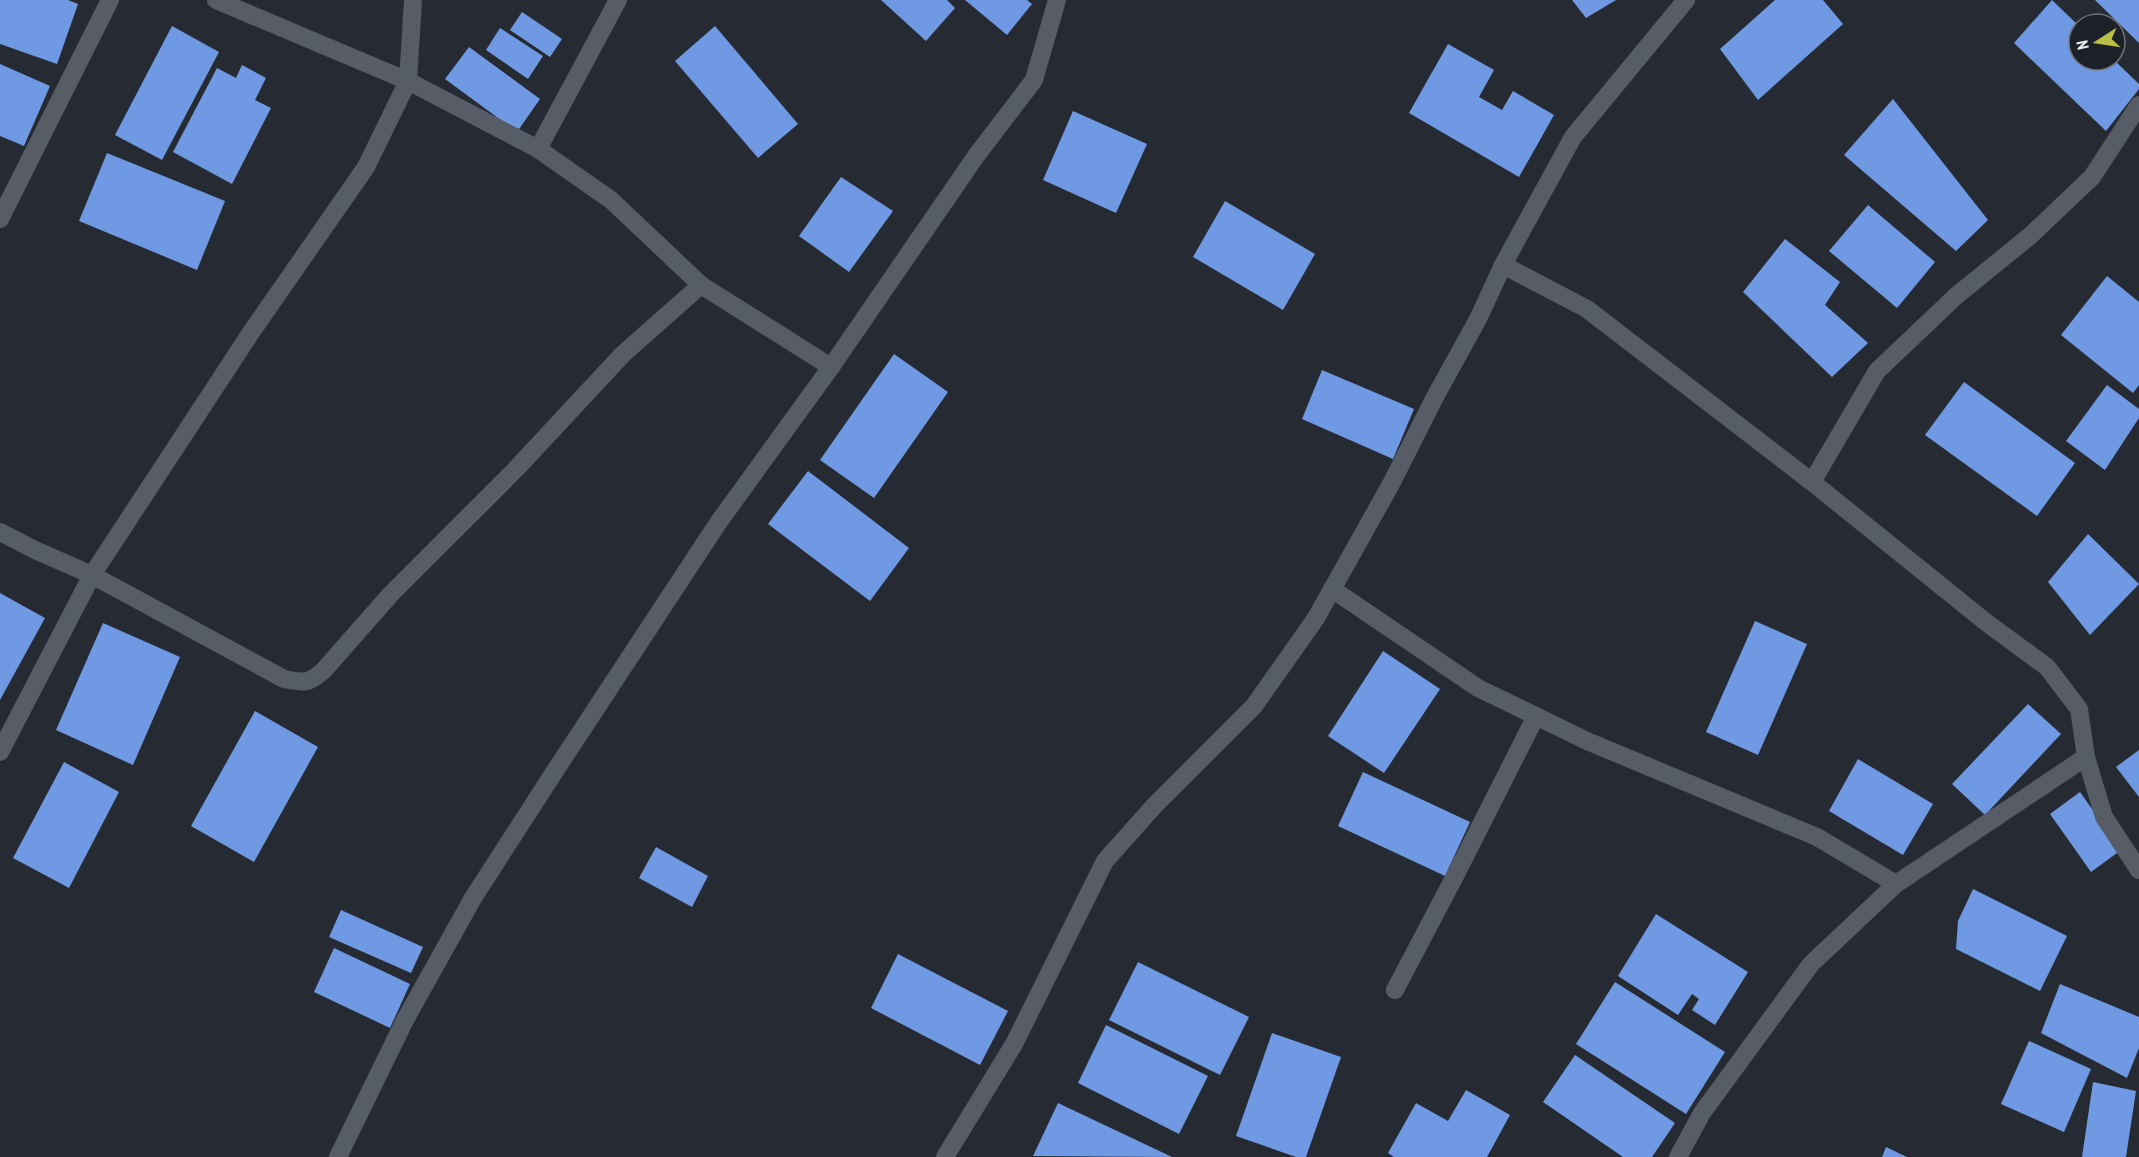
<svg xmlns="http://www.w3.org/2000/svg" width="2139" height="1157" font-family="'PT Sans Narrow',sans-serif">
<style>
.building{fill:#7099e4}
.lines{fill:none;stroke-linecap:round;stroke-linejoin:round}
.minor{stroke:#575d67;stroke-width:18}
</style>
<rect width="100%" height="100%" fill="#262b33"/>
<g class="building">
<polygon points="0,0 68,0 78,4 57,64 0,44"/>
<polygon points="881,0 947,0 955,8 926,41"/>
<polygon points="965,0 1027,0 1032,4 1007,35"/>
<polygon points="1572,0 1616,0 1586,18"/>
<polygon points="1775,0 1823,0 1843,24 1758,100 1720,49"/>
<polygon points="2052,0 2079,26 2079,60 2114,60 2139,84 2139,89 2106,131 2014,43"/>
<polygon points="2095,0 2139,0 2139,43"/>
<polygon points="522,12 562,39 550,57 510,30"/>
<polygon points="172,26 219,52 162,160 115,135"/>
<polygon points="715,26 798,124 758,158 675,61"/>
<polygon points="500,28 543,56 528,79 486,50"/>
<polygon points="1448,44 1494,70 1479,97 1502,110 1513,91 1554,115 1519,177 1409,113"/>
<polygon points="469,47 540,99 517,132 445,79"/>
<polygon points="0,64 50,86 24,146 0,136"/>
<polygon points="242,65 266,78 255,100 271,108 232,184 173,152 217,68 236,78"/>
<polygon points="1893,99 1988,220 1956,251 1844,155"/>
<polygon points="1073,111 1147,144 1116,213 1043,180"/>
<polygon points="107,153 225,201 197,270 79,221"/>
<polygon points="841,177 893,211 849,272 799,236"/>
<polygon points="1225,201 1315,254 1283,310 1193,257"/>
<polygon points="1868,205 1935,262 1897,308 1829,251"/>
<polygon points="1785,239 1840,282 1825,305 1868,343 1832,377 1743,292"/>
<polygon points="2107,276 2139,302 2139,385 2133,393 2061,335"/>
<polygon points="894,354 948,392 874,498 820,460"/>
<polygon points="1322,370 1414,409 1393,459 1302,419"/>
<polygon points="1964,382 2075,463 2037,516 1925,435"/>
<polygon points="2107,385 2139,409 2139,418 2105,470 2066,441"/>
<polygon points="808,471 909,548 870,601 768,524"/>
<polygon points="2088,534 2139,584 2090,635 2048,582"/>
<polygon points="0,593 45,618 0,700"/>
<polygon points="1755,621 1807,644 1758,755 1706,732"/>
<polygon points="103,623 180,657 133,765 56,730"/>
<polygon points="1383,651 1440,689 1384,773 1328,736"/>
<polygon points="2028,704 2061,734 1985,815 1952,784"/>
<polygon points="255,711 318,747 254,862 191,826"/>
<polygon points="2139,750 2139,797 2116,767"/>
<polygon points="1858,759 1933,804 1903,855 1829,811"/>
<polygon points="64,762 119,792 69,888 13,858"/>
<polygon points="1363,772 1470,822 1445,876 1338,826"/>
<polygon points="2080,792 2121,850 2091,872 2050,814"/>
<polygon points="656,847 708,876 692,907 639,878"/>
<polygon points="1973,889 2067,936 2040,991 1956,949 1958,921"/>
<polygon points="341,910 423,947 411,973 329,937"/>
<polygon points="1656,914 1748,972 1715,1025 1692,1010 1699,999 1692,994 1678,1015 1618,976"/>
<polygon points="334,948 410,984 390,1028 314,992"/>
<polygon points="898,954 1008,1011 980,1065 871,1008"/>
<polygon points="1138,962 1249,1017 1220,1075 1109,1020"/>
<polygon points="1615,982 1725,1052 1686,1114 1576,1044"/>
<polygon points="2060,984 2139,1017 2139,1048 2127,1078 2041,1033"/>
<polygon points="1106,1025 1208,1076 1179,1134 1078,1083"/>
<polygon points="1272,1033 1341,1057 1306,1157 1296,1157 1236,1136"/>
<polygon points="2029,1041 2091,1069 2064,1132 2001,1104"/>
<polygon points="1575,1055 1675,1123 1652,1157 1623,1157 1543,1102"/>
<polygon points="2093,1082 2136,1091 2126,1157 2082,1157"/>
<polygon points="1466,1090 1510,1115 1487,1157 1394,1157 1388,1153 1416,1103 1448,1121"/>
<polygon points="1058,1103 1172,1157 1033,1156"/>
<polygon points="1886,1147 1907,1157 1882,1157"/>
</g>
<g class="lines">
<g class="minor">
<polyline points="216,0 408,81 538,149 611,200 701,285 831,367"/>
<polyline points="538,149 618,0"/>
<polyline points="0,219 110,0"/>
<polyline points="1503,265 1587,309 1812,482 1987,623 2047,667 2079,709 2086,757 2104,817 2139,870"/>
<polyline points="1812,482 1877,371 1956,296 2031,235 2092,177 2139,105"/>
<path d="M0,532L35,550L92,575L284,679C304,683 309,684 324,670L390,595L515,470L623,354L701,285"/>
<polyline points="1332,589 1478,688 1587,741 1817,837 1896,884"/>
<polyline points="0,752 92,575 252,331 366,167 408,81 413,0"/>
<polyline points="1395,990 1455,876 1536,716"/>
<polyline points="338,1157 405,1020 473,898 553,774 718,523 831,367 976,156 1034,80 1057,0"/>
<polyline points="945,1157 1014,1044 1105,861 1154,806 1254,706 1316,618 1391,484 1435,397 1478,319 1503,265 1573,137 1686,0"/>
<polyline points="1678,1157 1702,1113 1811,964 1896,884 2086,757"/>
</g>
</g>
<g transform="translate(2097 42) rotate(258)"><circle r="28" fill="#1c2129" stroke="#6f747b" stroke-width="1.5"/>
<path d="M0-4.5L10 22L0 15L-10 22Z" fill="#bac045"/>
<text y="-9" font-size="16" font-weight="bold" text-anchor="middle" fill="#ecf0f6">N</text>
</g>
</svg>
